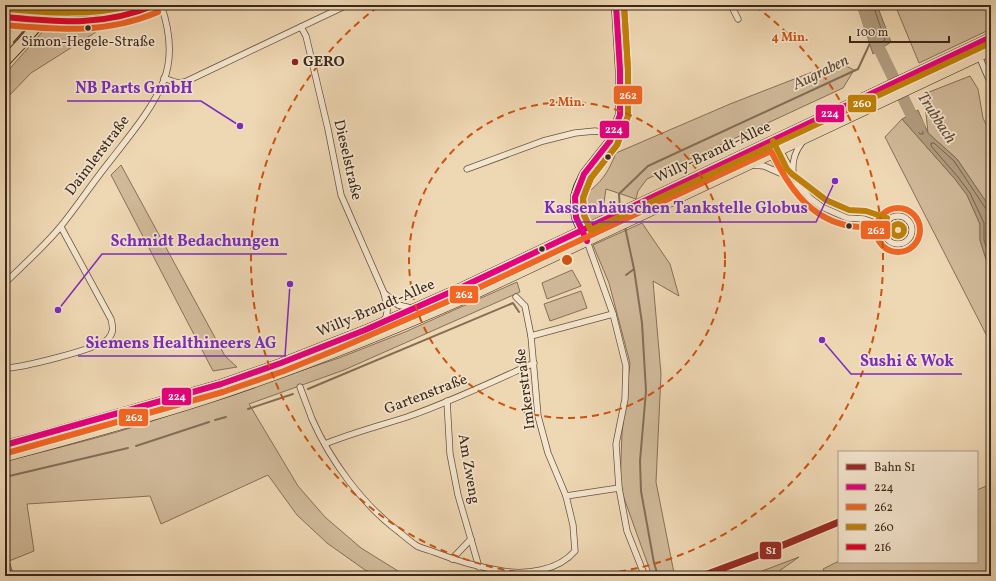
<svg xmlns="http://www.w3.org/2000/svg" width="996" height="581" font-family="Vollkorn,serif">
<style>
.green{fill:#d0b999;stroke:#86705a}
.water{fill:#b19c7f;stroke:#826e57}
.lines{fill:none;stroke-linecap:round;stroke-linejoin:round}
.shore{stroke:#76624c;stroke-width:1}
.stream{stroke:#826e57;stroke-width:2}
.river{stroke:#b19c7f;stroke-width:12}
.street-casing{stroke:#685440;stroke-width:7}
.secondary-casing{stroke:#3b281a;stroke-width:10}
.primary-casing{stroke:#3b281a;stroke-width:10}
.highway-casing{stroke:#3b281a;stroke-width:12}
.street{stroke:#f4e5ce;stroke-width:5.5}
.secondary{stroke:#f4e5ce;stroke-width:8}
.primary{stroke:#eed7b3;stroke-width:9}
.highway{stroke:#eed7b3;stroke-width:10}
.highway-bridge-casing{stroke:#3b281a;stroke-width:12;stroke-linecap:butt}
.highway-bridge{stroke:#eed7b3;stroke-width:10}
.bus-1-casing{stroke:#f4e5ce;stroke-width:9}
.bus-2-casing{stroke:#f4e5ce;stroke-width:9}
.bus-3-casing{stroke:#f4e5ce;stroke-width:9}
.bus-4-casing{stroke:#f4e5ce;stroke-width:9}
.bus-1{stroke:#e5007d;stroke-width:6}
.bus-2{stroke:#f26522;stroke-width:6}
.bus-3{stroke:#bf8008;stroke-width:6}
.bus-4{stroke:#e4002b;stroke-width:6}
.rail-1-casing{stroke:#f4e5ce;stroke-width:10}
.rail-1{stroke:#9a2a23;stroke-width:7}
.ring{fill:none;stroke:#ce520e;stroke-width:2;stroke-dasharray:7 5}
.bus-dot{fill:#3b281a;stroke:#f4e5ce;stroke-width:1.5}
.poi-dot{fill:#8f2418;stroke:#f4e5ce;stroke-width:1.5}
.labels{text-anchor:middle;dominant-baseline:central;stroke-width:3.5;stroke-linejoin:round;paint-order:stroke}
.bus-label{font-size:14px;fill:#3b281a;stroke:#f4e5ce}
.poi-label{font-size:15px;font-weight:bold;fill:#3b281a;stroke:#f4e5ce;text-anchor:start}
.street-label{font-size:15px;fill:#3b281a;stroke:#f4e5ce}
.water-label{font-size:16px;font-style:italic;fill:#5e4b38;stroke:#f4e5ce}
.centre{fill:#ce520e;stroke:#f4e5ce;stroke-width:2}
.ring-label{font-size:12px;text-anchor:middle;font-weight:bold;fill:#ce520e;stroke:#f4e5ce;stroke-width:3.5;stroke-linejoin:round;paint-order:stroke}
.leader{fill:none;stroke:#7b2cbf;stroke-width:1.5}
.callout-dot{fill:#7b2cbf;stroke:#f4e5ce;stroke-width:1.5}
.callout-label{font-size:16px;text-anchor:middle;font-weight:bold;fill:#7b2cbf;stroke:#f4e5ce;stroke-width:3.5;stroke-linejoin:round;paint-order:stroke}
.line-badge{stroke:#f4e5ce;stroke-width:1.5}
.badge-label{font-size:11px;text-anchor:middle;font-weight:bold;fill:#fff}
</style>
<rect width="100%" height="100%" fill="#eed7b3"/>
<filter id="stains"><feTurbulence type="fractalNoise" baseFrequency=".005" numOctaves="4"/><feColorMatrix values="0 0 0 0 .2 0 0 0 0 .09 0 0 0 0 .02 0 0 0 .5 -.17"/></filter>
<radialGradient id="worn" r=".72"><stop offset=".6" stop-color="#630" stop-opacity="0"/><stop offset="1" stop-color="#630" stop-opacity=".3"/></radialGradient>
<g class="green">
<polygon points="5,5 28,5 5,31"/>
<polygon points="66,5 142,5 95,16 96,32 31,73 5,100 5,74"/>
<polygon points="895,5 991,5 991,29 919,63"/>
<path d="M838,62L854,70L843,88L647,179L638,191L636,199L606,189L604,202V217L587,223L582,210L584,196C602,181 607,175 616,153L730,104Z"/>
<polygon points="970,76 978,89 983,118 991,135 991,209 957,159 928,133 924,94"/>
<polygon points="902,119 955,179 967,195 980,224 980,240 991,275 991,344 885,137"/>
<polygon points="121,165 225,356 237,367 213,371 111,175"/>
<polygon points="642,223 670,264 679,296 653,281 661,374 656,482 674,573 662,576 652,576 620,487 622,433 630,363 609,283 593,245"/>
<polygon points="572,270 581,286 547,299 542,283"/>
<path d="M517,282L520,292L344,370L249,404L298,486L325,517L361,548L406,576H377L365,570L327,543L297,515L268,475L161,524L150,496L27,504L34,551L9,561L14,576H5V461C65,446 126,432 183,410L339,358L405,332Z"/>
<polygon points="581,291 587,308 550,321 544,304"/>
<polygon points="991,484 991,576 826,576 823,569 839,561 839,562 977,562 977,490"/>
<polygon points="799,557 772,576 749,576"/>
</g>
<g class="water">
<polygon points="857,5 877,5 891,42 873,54"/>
<polygon points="918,110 928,133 957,159 991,209 991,275 980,240 980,224 967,195 955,179 902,119"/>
</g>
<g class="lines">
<g class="shore">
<polyline points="861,5 875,45 877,46 885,40 873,5"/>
<polygon points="915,117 917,118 923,132 923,134 920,134 910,122 910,119"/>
<polyline points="991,211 986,209 954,161 934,143 931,143 931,146 958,177 970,193 984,223 984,240 991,262"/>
</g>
<g class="stream">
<polyline points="620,209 619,194 648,166 858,69 871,41"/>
<polyline points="625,227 634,269 642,323 646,391 640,461 641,491 654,563 658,576"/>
<polyline points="626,275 634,269"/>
<polyline points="308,389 513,303 519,312"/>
<polyline points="248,409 293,394"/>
<polyline points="215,420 226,417"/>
<polyline points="136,446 209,422"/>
<polyline points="5,477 128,448"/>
</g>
<polyline class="river" points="863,5 873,36 911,114 919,126"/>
<defs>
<g id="street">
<path d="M52,5C63,9 74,9 85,5"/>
<polyline points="731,5 738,19"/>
<path d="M301,27L306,36L328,129L341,195L384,293C386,303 390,312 384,321"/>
<polyline points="979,56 991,84"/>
<path d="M164,78C173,82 179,84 187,81L347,5"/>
<polyline points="780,150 799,185 810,198 822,207 847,218 864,219 884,226"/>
<path d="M771,154C779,170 786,182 802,191"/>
<polyline points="753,165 764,166 780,173"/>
<polyline points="467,169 543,141 575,133 595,131 613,134"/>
<path d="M793,173C792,160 795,151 803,141"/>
<circle cx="898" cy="230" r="14"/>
<polyline points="587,241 613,314 626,366 625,399 616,444 619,488 627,531 644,574"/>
<path d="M5,283C24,264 44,247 61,226C78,205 93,182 110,161C130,135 152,110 164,80C173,56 169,28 161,5"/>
<polyline points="384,293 398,305 411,308"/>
<polyline points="516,297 525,306 531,336 538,416 548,453 566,496 619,488"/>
<polyline points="531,336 613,314"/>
<path d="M5,368C21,368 98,349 108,339C114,333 113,327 111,319L61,227"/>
<path d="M300,387C304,398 308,408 312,419C330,460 362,504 398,531C404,536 411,542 417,546C423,549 429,550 434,552C457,561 478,567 502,571C526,575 558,571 575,551L573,525L566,496"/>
<polyline points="447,401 450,454 458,495 479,567"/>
<path d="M325,444C352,433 379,426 407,417C450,402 492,382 534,363"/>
<polyline points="452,559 471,539"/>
</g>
<g id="secondary">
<path d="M5,17C54,21 110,28 155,5"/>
<polyline points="582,231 576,217 575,207 575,197 578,187 584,174 610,141 620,115 620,70 616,5"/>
</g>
<g id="primary">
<polyline points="5,445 36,437 221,384 281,363 365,330 462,287 991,37"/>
<path d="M5,457C72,439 138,421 204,400C293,371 381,336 467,298L991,51"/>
</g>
<polyline id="highway" points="5,61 21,44"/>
</defs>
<use href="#street" class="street-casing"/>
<use href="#secondary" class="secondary-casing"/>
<use href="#primary" class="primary-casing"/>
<use href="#highway" class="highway-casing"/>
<use href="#street" class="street"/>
<use href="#secondary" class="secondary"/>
<use href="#primary" class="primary"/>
<use href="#highway" class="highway"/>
<defs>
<g id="highway-bridge">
<polyline points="9,39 39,5"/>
<polyline points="21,44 55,5"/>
</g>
</defs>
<use href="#highway-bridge" class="highway-bridge-casing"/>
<use href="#highway-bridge" class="highway-bridge"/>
<defs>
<g id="bus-1">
<polyline points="587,241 576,217 575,197 584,174 610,141 620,115 620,70 616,5"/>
<polyline points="5,445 221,384 281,363 365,330 462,287 991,37"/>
</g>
<g id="bus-2">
<path d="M5,25C60,30 106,34 158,12"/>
<circle cx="898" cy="230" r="22"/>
<polyline points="591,231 584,215 583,198 586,190 591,178 617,145 628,116 628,70 624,5"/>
<path d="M7,453L223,392L284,371L338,349L465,294L771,151C787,184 807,216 845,225C850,227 855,226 860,227C867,227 874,231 881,233"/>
</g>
<g id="bus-3">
<polyline points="624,5 628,70 628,116 617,145 591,178 586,190 583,198 584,215 591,230 988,44"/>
<path d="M6,9C49,13 91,16 134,5"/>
<polyline points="773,141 787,169 792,174 826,200 849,210 866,211 887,218"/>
<circle cx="898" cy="230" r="6"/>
</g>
<path id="bus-4" d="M5,17C59,22 103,27 155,5"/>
</defs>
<use href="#bus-1" class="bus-1-casing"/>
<use href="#bus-2" class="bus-2-casing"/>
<use href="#bus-3" class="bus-3-casing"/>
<use href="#bus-4" class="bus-4-casing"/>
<use href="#bus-1" class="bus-1"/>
<use href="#bus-2" class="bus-2"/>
<use href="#bus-3" class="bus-3"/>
<use href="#bus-4" class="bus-4"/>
<defs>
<polyline id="rail-1" points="702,576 764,553 839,522"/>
</defs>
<use href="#rail-1" class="rail-1-casing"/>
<use href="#rail-1" class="rail-1"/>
</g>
<g class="ring">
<circle cx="567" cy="260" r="158"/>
<path d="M564 576A316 316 0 0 1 379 6M755 6A316 316 0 0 1 570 576"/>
</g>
<g class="bus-dot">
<circle cx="88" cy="28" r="3.5"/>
<circle cx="608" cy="157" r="3.5"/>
<circle cx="849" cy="226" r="3.5"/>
<circle cx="542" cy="249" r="3.5"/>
</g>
<circle class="poi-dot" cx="295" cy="62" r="4"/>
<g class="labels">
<g class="bus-label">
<text x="88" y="42">Simon-Hegele-Straße</text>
</g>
<g class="poi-label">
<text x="303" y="62">GERO</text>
</g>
<g class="street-label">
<text transform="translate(713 153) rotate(-25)">Willy-Brandt-Allee</text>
<text transform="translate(98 156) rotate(-53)">Daimlerstraße</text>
<text transform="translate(347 160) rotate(77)">Dieselstraße</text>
<text transform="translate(376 309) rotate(-23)">Willy-Brandt-Allee</text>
<text transform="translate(526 389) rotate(-97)">Imkerstraße</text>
<text transform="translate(426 395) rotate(-21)">Gartenstraße</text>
<text transform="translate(468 469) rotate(80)">Am Zweng</text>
</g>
<g class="water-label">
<text transform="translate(821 73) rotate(-26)">Augraben</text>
<text transform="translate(936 118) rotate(57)">Trubbach</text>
</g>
</g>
<circle cx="567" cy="260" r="6" class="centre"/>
<g class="ring-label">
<text x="790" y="41">4 Min.</text>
<text x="567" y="106">2 Min.</text>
</g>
<path class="leader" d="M240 126L201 101H67M835 181L816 222H536M58 310L102 254H287M290 284L285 356H78M822 340L851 374H962"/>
<g class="callout-dot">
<circle cx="240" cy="126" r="4"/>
<circle cx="835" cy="181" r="4"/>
<circle cx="58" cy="310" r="4"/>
<circle cx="290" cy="284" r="4"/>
<circle cx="822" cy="340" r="4"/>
</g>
<g class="callout-label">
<text x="134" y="93">NB Parts GmbH</text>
<text x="676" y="213">Kassenhäuschen Tankstelle Globus</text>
<text x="195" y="246">Schmidt Bedachungen</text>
<text x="181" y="348">Siemens Healthineers AG</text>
<text x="907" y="366">Sushi &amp; Wok</text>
</g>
<g class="line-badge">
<rect x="613" y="85" width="30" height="20" rx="4" fill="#f26522"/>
<rect x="847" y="94" width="30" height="19" rx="4" fill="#bf8008"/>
<rect x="815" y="104" width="30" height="19" rx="4" fill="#e5007d"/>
<rect x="599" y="120" width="31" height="19" rx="4" fill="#e5007d"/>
<rect x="860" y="220" width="31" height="20" rx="4" fill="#f26522"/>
<rect x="449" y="285" width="30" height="19" rx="4" fill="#f26522"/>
<rect x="161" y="387" width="31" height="19" rx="4" fill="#e5007d"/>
<rect x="118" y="408" width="31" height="19" rx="4" fill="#f26522"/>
<rect x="759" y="541" width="23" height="19" rx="4" fill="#9a2a23"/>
</g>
<g class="badge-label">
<text x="628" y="99">262</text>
<text x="862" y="107">260</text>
<text x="830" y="117">224</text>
<text x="614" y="133">224</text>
<text x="876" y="234">262</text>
<text x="464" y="298">262</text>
<text x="177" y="400">224</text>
<text x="134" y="421">262</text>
<text x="771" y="554">S1</text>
</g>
<rect width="996" height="581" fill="none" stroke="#eed7b3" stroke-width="20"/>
<rect x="6" y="6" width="984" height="569" fill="none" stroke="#3b281a" stroke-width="2"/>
<rect x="10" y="10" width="976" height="561" fill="none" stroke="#3b281a"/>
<rect x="838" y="451" width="140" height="112" fill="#f4e5ce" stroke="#aa9986"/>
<rect x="846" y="464" width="20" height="6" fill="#9a2a23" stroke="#aa9986"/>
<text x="874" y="471" font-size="12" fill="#3b281a">Bahn S1</text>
<rect x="846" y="484" width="20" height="6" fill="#e5007d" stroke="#aa9986"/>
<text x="874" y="491" font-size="12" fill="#3b281a">224</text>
<rect x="846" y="504" width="20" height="6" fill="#f26522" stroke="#aa9986"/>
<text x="874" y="511" font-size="12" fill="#3b281a">262</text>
<rect x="846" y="524" width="20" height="6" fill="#bf8008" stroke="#aa9986"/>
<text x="874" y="531" font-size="12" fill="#3b281a">260</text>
<rect x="846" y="544" width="20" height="6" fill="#e4002b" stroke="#aa9986"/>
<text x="874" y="551" font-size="12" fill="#3b281a">216</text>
<path d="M850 36v6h99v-6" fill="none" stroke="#3b281a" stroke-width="2"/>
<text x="856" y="36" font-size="12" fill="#3b281a" stroke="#f4e5ce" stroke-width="3" paint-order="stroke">100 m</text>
<rect width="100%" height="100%" filter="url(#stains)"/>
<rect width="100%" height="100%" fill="url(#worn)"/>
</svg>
